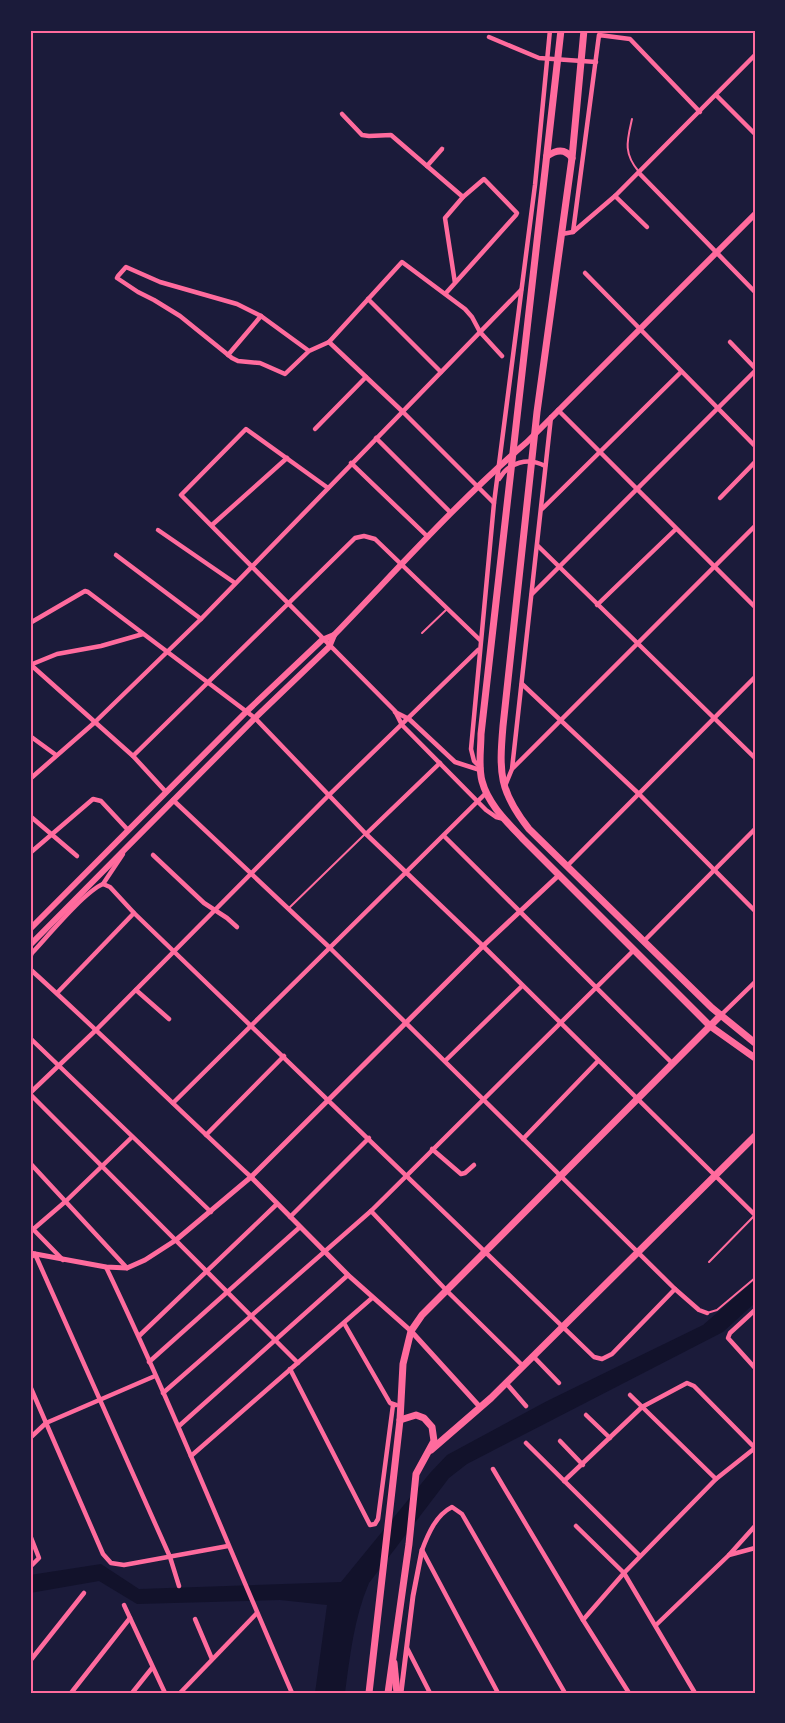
<svg xmlns="http://www.w3.org/2000/svg" width="785" height="1723" font-family="Figtree,sans-serif">
<style>
.water{fill:#12122b}
.lines{fill:none;stroke-linecap:round;stroke-linejoin:round}
.service{stroke:#ff6b9d;stroke-width:2}
.minor{stroke:#ff6b9d;stroke-width:4.5}
.tertiary{stroke:#ff6b9d;stroke-width:5}
.secondary{stroke:#ff6b9d;stroke-width:6}
.primary{stroke:#ff6b9d;stroke-width:7}
.neatline{fill:none;stroke:#ff6b9d;stroke-width:2}
</style>
<rect width="100%" height="100%" fill="#1b1b3a"/>
<path class="water" d="M755,1280V1303L723,1332L467,1464L449,1478L369,1583C354,1618 350,1656 345,1693H315L327,1605L280,1600L137,1604L99,1581L30,1593V1575L101,1564L139,1589L341,1582L430,1473L447,1455L547,1401L703,1325Z"/>
<g class="lines">
<g class="service">
<path d="M632,119C627,141 623,153 639,172"/>
<polyline points="422,633 447,609"/>
<polyline points="289,908 364,835"/>
<polyline points="709,1262 755,1215"/>
<polyline points="707,1313 717,1310 755,1278"/>
</g>
<g class="minor">
<polyline points="489,37 539,58 596,62"/>
<polyline points="716,95 755,134"/>
<polyline points="342,114 362,135 369,136 391,135 463,197"/>
<polyline points="427,166 442,149"/>
<polyline points="639,173 755,292"/>
<polyline points="615,196 647,227"/>
<polyline points="573,232 599,35 630,39 700,112"/>
<polyline points="562,234 573,232 615,196 755,55"/>
<polyline points="585,273 755,446"/>
<polyline points="446,293 455,283 516,215 517,213 484,179 463,197 445,218 455,283"/>
<polyline points="368,299 441,372"/>
<polyline points="329,342 402,411 494,503"/>
<polyline points="730,342 755,368"/>
<polyline points="309,351 261,316 237,304 160,282 126,267 118,276 117,278 138,292 154,300 180,316 232,358 238,361 260,363 285,374 309,351 329,342 402,262 465,309 472,317 480,332 502,356"/>
<polyline points="228,355 261,316"/>
<polyline points="558,410 755,607"/>
<polyline points="315,429 366,377"/>
<polyline points="376,438 451,513"/>
<polyline points="351,463 428,537"/>
<path d="M499,479C509,462 528,457 545,466"/>
<polyline points="328,488 246,429 181,495 395,711 402,725 486,810 496,817 504,819"/>
<polyline points="720,498 755,462"/>
<polyline points="542,509 681,372"/>
<polyline points="212,525 287,458"/>
<polyline points="158,530 235,583"/>
<polyline points="538,546 755,758"/>
<polyline points="116,555 201,619"/>
<polyline points="532,594 755,371"/>
<polyline points="597,605 676,529"/>
<polyline points="30,623 85,591 88,592 255,718 366,834 483,946 755,1215"/>
<polyline points="30,665 57,654 101,646 143,634"/>
<polyline points="31,665 133,756 166,792"/>
<polyline points="522,684 639,794 755,911"/>
<polyline points="395,712 409,719 455,762 480,770"/>
<polyline points="30,736 56,755"/>
<polyline points="133,756 355,538 364,536 375,539 480,640"/>
<polyline points="481,768 474,761 471,749 494,503 535,185 550,30"/>
<polyline points="513,768 755,526"/>
<polyline points="30,779 94,723 201,619 521,290"/>
<polyline points="505,786 512,769 551,417"/>
<polyline points="173,800 329,947 675,1289 699,1310 707,1313"/>
<polyline points="30,816 77,856"/>
<polyline points="366,834 440,763"/>
<polyline points="444,836 672,1063"/>
<polyline points="30,853 93,799 101,801 128,830"/>
<polyline points="153,855 204,903 227,918 237,927"/>
<polyline points="567,866 755,677"/>
<polyline points="103,884 123,854"/>
<polyline points="644,941 755,829"/>
<path d="M30,957L32,953C48,936 84,892 103,884L110,887L134,913L594,1357L602,1359L612,1354L675,1289"/>
<path d="M30,969C105,1037 177,1108 251,1177"/>
<polyline points="136,990 169,1019"/>
<polyline points="57,993 134,913"/>
<polyline points="721,1015 755,982"/>
<polyline points="30,1038 211,1212"/>
<polyline points="445,1061 522,986"/>
<polyline points="30,1093 97,1029 329,795 478,650"/>
<polyline points="30,1094 298,1363"/>
<polyline points="173,1103 486,793"/>
<polyline points="206,1135 284,1056"/>
<polyline points="523,1139 598,1061"/>
<polyline points="432,1149 461,1174 465,1173 474,1165"/>
<polyline points="30,1163 127,1268"/>
<polyline points="371,1211 447,1291 523,1366"/>
<polyline points="290,1217 369,1138"/>
<polyline points="30,1226 63,1260"/>
<polyline points="30,1232 66,1201 131,1138"/>
<polyline points="30,1258 35,1254 170,1557 179,1586"/>
<path d="M106,1267C173,1407 230,1551 292,1693"/>
<polyline points="755,1310 730,1333 728,1338 755,1368"/>
<polyline points="344,1323 390,1403 396,1405"/>
<polyline points="139,1336 277,1204"/>
<polyline points="533,1356 559,1383"/>
<polyline points="149,1362 300,1227"/>
<polyline points="290,1369 370,1525 375,1524 378,1519 393,1405"/>
<polyline points="506,1383 526,1406"/>
<polyline points="30,1386 103,1554 111,1563 124,1565 228,1546"/>
<polyline points="163,1393 371,1211 634,950"/>
<polyline points="630,1395 716,1479"/>
<polyline points="586,1415 610,1438"/>
<polyline points="179,1426 348,1275"/>
<polyline points="30,1438 46,1423 155,1376"/>
<polyline points="560,1441 583,1465"/>
<polyline points="526,1443 640,1556"/>
<polyline points="191,1456 372,1298"/>
<polyline points="493,1469 583,1620 629,1693"/>
<polyline points="564,1481 642,1407 687,1383 694,1386 755,1448"/>
<polyline points="576,1526 624,1573 695,1693"/>
<polyline points="30,1535 39,1558 30,1567"/>
<polyline points="729,1555 755,1548"/>
<polyline points="124,1605 165,1693"/>
<polyline points="195,1619 212,1659"/>
<polyline points="583,1620 624,1573 716,1479 755,1448"/>
<polyline points="656,1625 729,1555 755,1526"/>
<polyline points="407,1648 430,1693"/>
<polyline points="30,1661 84,1593"/>
<polyline points="71,1693 130,1618"/>
<polyline points="132,1693 152,1668"/>
<polyline points="180,1693 257,1613"/>
<path d="M498,1693L422,1550C428,1534 436,1515 452,1507L462,1514L565,1693"/>
</g>
<g class="tertiary">
<polyline points="251,1177 348,1275 411,1331 480,1407"/>
<polyline points="30,1253 106,1267 127,1268 145,1260 176,1240 251,1177 483,946 559,875"/>
<polyline points="401,1693 413,1596 422,1550"/>
</g>
<g class="secondary">
<polyline points="30,929 246,712 322,640 334,635"/>
<path d="M30,945L255,718L329,647L334,635C397,570 458,501 527,442L755,214"/>
</g>
<g class="primary">
<path d="M561,30L481,734C481,749 478,766 482,781C488,804 507,822 523,839L710,1026L755,1058"/>
<path d="M584,30L572,158L537,412L503,726C499,773 499,791 529,829L712,1008L755,1043"/>
<path d="M547,156C556,150 565,148 572,158"/>
<polyline points="431,1450 491,1398 755,1136"/>
<polyline points="394,1663 397,1693"/>
<polyline points="369,1693 400,1420 403,1364 411,1331 422,1315 721,1015"/>
<polyline points="388,1693 409,1544 416,1474 434,1441 432,1427 424,1418 416,1415 400,1420"/>
</g>
</g>
<rect width="785" height="1723" fill="none" stroke="#1b1b3a" stroke-width="63"/>
<rect x="32" y="32" width="722" height="1660" class="neatline"/>
</svg>
